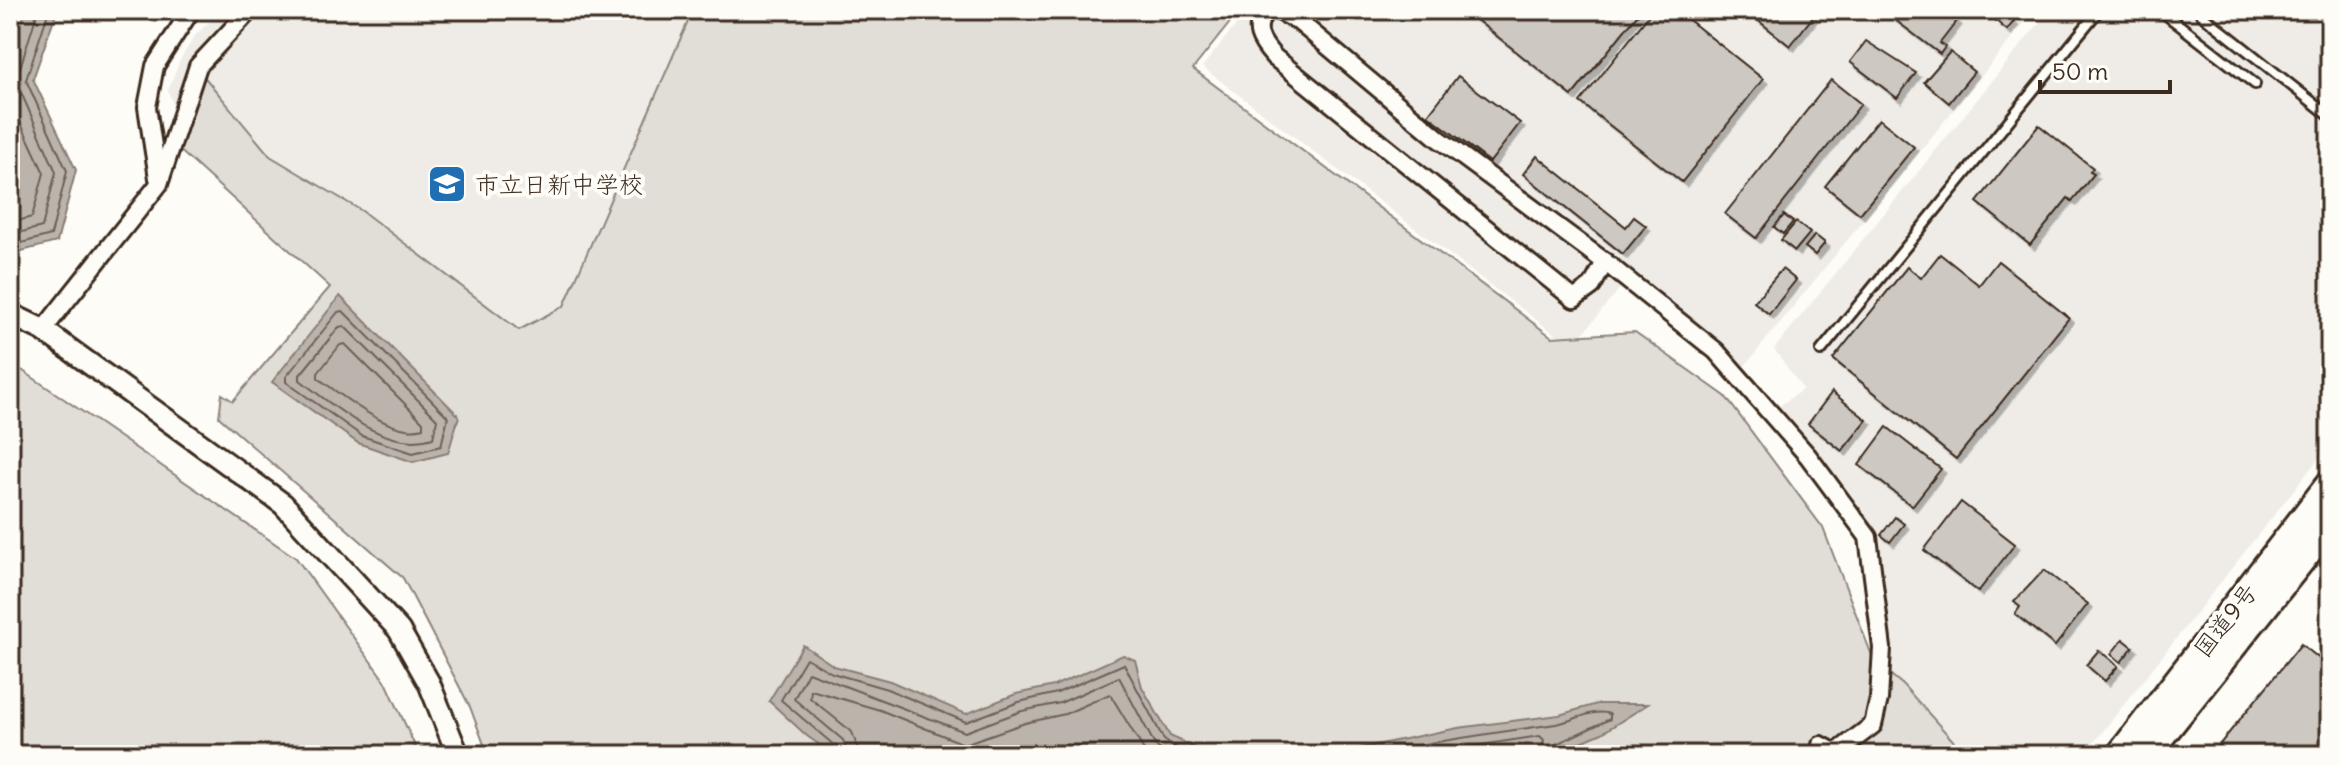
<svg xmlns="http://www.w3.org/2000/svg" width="2340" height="765" font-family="Delius,'Klee One',sans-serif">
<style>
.built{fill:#efece7}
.green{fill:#e1ded7;stroke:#8e847a;stroke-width:2}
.water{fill:#bbb4ad;stroke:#887d74;stroke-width:2}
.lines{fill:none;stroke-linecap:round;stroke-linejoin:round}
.shore{stroke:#6e6157;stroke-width:2}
.building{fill:#cdc8c2;stroke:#3b2a1e;stroke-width:2;filter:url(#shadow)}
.service-casing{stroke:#3b2a1e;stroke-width:14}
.minor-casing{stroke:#3b2a1e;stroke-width:22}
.tertiary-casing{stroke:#3b2a1e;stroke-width:26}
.trunk-casing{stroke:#3b2a1e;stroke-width:32}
.service{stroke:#fdfcf7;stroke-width:8}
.minor{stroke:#fdfcf7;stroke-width:16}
.tertiary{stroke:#fdfcf7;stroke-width:20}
.trunk{stroke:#fdfcf7;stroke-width:26}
.labels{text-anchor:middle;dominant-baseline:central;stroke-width:8;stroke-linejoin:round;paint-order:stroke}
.poi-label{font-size:24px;fill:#3b2a1e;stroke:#fdfcf7;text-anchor:start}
.street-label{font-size:24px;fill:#3b2a1e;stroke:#fdfcf7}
</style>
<defs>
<filter id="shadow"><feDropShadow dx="4.5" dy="4.5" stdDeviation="0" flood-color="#0004"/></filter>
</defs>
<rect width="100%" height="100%" fill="#fdfcf7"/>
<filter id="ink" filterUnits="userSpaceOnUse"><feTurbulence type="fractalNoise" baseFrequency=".0125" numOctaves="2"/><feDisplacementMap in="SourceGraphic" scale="16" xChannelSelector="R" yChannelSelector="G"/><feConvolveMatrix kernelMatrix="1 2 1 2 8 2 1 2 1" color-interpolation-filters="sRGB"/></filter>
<g filter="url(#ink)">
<g class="built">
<polygon points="221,10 693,10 564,306 519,330 362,211 192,156 168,91 180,60 195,36"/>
<polygon points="1248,10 2035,10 1739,373 1621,287 1572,347 1202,67"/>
<polygon points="2050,10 2330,10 2330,444 2084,755 1966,755 1903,685 1881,667 1863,540 1767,415 1803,389 1774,349"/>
</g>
<g class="green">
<polygon points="693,10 1240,10 1193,69 1552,337 1635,332 1725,396 1823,528 1874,661 1903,685 1966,755 813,755 803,748 798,755 488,755 470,707 403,578 219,417 222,394 233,401 330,287 175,146 202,74 270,156 362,211 519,330 564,306"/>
<polygon points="10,362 296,558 387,684 419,755 10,755"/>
</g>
<g class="water">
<polygon points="10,10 57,10 33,79 76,170 57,242 10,254"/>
<polygon points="340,296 459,416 448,453 413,462 358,443 272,382"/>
<polygon points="803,645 834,666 890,681 966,714 1016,694 1054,686 1123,655 1135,660 1142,687 1170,736 1210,755 834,755 807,736 769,701"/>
<polygon points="1597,704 1648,704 1602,733 1551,755 1327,755 1458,728 1559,715"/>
</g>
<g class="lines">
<g class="shore">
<polyline points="10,100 44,173 32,217 10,223"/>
<polyline points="10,235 42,227 56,172 16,81 38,10"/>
<polyline points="10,246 51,235 67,171 26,80 49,10"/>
<polygon points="343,311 448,417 441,446 413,453 362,436 286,382 286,377 338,312"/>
<path d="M344,326L437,419L433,438C386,453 335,407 300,380V375L339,327Z"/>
<path d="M345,344L423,422V428C393,438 341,395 318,378V373L340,345Z"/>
<polyline points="838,755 835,746 781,700 806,658 832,673 887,689 966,722 1019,702 1057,693 1124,664 1164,740 1188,755"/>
<polyline points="848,755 843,740 794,699 808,672 965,732 1022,711 1060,703 1119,677 1155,745 1166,755"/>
<polyline points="860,755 852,732 810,698 811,690 880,710 964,744 1025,723 1065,714 1110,694 1147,755"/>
<path d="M1366,755C1429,742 1492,733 1556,724C1574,721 1593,708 1610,714V719L1554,745L1551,755"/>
<polyline points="1415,755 1540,736 1544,740 1541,755"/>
</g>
</g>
<g class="building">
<polygon points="1464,10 1641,10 1572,96"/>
<polygon points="1653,10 1683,10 1686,13 1684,16 1763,79 1682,182 1580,102"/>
<polygon points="1745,10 1818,10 1790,46"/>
<polygon points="1888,10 1944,10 1957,21 1940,43 1945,47 1940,54 1886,13"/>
<polygon points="2004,12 2014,21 2007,30 1996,21"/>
<polygon points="1866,41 1916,73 1897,98 1850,62"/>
<polygon points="1950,52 1974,72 1949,103 1924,82"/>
<polygon points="1458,76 1520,123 1490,162 1428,115"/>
<polygon points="1831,80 1861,104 1756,238 1725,214"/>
<polygon points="1879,119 1914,147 1860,214 1825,186"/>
<polygon points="2039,125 2093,168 2090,172 2094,174 2072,201 2068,198 2030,245 1977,202"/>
<polygon points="1537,156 1626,227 1634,217 1646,226 1623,254 1523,174"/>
<polygon points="1784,215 1793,222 1783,234 1774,227"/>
<polygon points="1796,222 1810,233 1795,251 1781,240"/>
<polygon points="1815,235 1825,243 1815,255 1805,247"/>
<polygon points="1940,254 1979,285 1998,261 2069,318 1956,459 1833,359 1907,267 1921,278"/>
<polygon points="1782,269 1796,280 1769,314 1754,302"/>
<polygon points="1832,392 1867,420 1842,451 1808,424"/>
<polygon points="1887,427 1941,469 1912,506 1859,465"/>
<polygon points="1961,502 2015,544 1978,592 1924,550"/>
<polygon points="1895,517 1904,524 1890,542 1881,535"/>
<polygon points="2044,570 2088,604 2055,646 2015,614 2020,607 2014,602"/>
<polygon points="2123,639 2133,647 2121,662 2111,654"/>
<polygon points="2301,644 2330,667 2330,755 2211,755"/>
<polygon points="2099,650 2118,666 2105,681 2086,665"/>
</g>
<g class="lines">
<defs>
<g id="service">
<polyline points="2160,10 2255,84"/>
<polyline points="2201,14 2330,116"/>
<polyline points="1821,351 2099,10"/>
</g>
<g id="minor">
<path d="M1266,10C1252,29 1260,41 1274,57L1574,299L1592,286L1605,262"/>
<polyline points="1277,10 1298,21 1439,139 1605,262 1716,351 1808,456 1868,537 1882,648 1879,699 1873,725 1836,753 1821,745"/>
<polyline points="158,178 147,107 155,66 191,10"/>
<polyline points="43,330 159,184 198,66 250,10"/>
</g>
<polyline id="tertiary" points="10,314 43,330 283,504 399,630 429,683 458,755"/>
<g id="trunk">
<polyline points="2120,755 2330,484"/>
<polyline points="2146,755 2330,524"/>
</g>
</defs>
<use href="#service" class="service-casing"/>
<use href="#minor" class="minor-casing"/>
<use href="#tertiary" class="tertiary-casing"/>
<use href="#trunk" class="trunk-casing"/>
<use href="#service" class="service"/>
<use href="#minor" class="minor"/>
<use href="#tertiary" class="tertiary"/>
<use href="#trunk" class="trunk"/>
</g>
</g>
<defs>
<symbol id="school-square" viewBox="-11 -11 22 22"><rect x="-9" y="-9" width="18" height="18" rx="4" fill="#1f6fb2" stroke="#fdfcf7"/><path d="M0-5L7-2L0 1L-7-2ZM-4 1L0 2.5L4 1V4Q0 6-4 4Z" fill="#fff"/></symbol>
</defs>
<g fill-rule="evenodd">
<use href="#school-square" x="425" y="162" width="44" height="44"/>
</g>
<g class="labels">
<g class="poi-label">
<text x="475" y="184">市立日新中学校</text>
</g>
<g class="street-label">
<text transform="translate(2225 620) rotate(-52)">国道9号</text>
</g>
</g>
<rect width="2340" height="765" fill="none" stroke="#fdfcf7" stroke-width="40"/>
<rect x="20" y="20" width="2300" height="725" fill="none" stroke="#3b2a1e" stroke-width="3" filter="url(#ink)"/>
<path d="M2040 80v12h130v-12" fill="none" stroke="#3b2a1e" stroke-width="4"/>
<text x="2052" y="80" font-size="24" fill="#3b2a1e" stroke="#fdfcf7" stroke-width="6" paint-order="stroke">50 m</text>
</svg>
